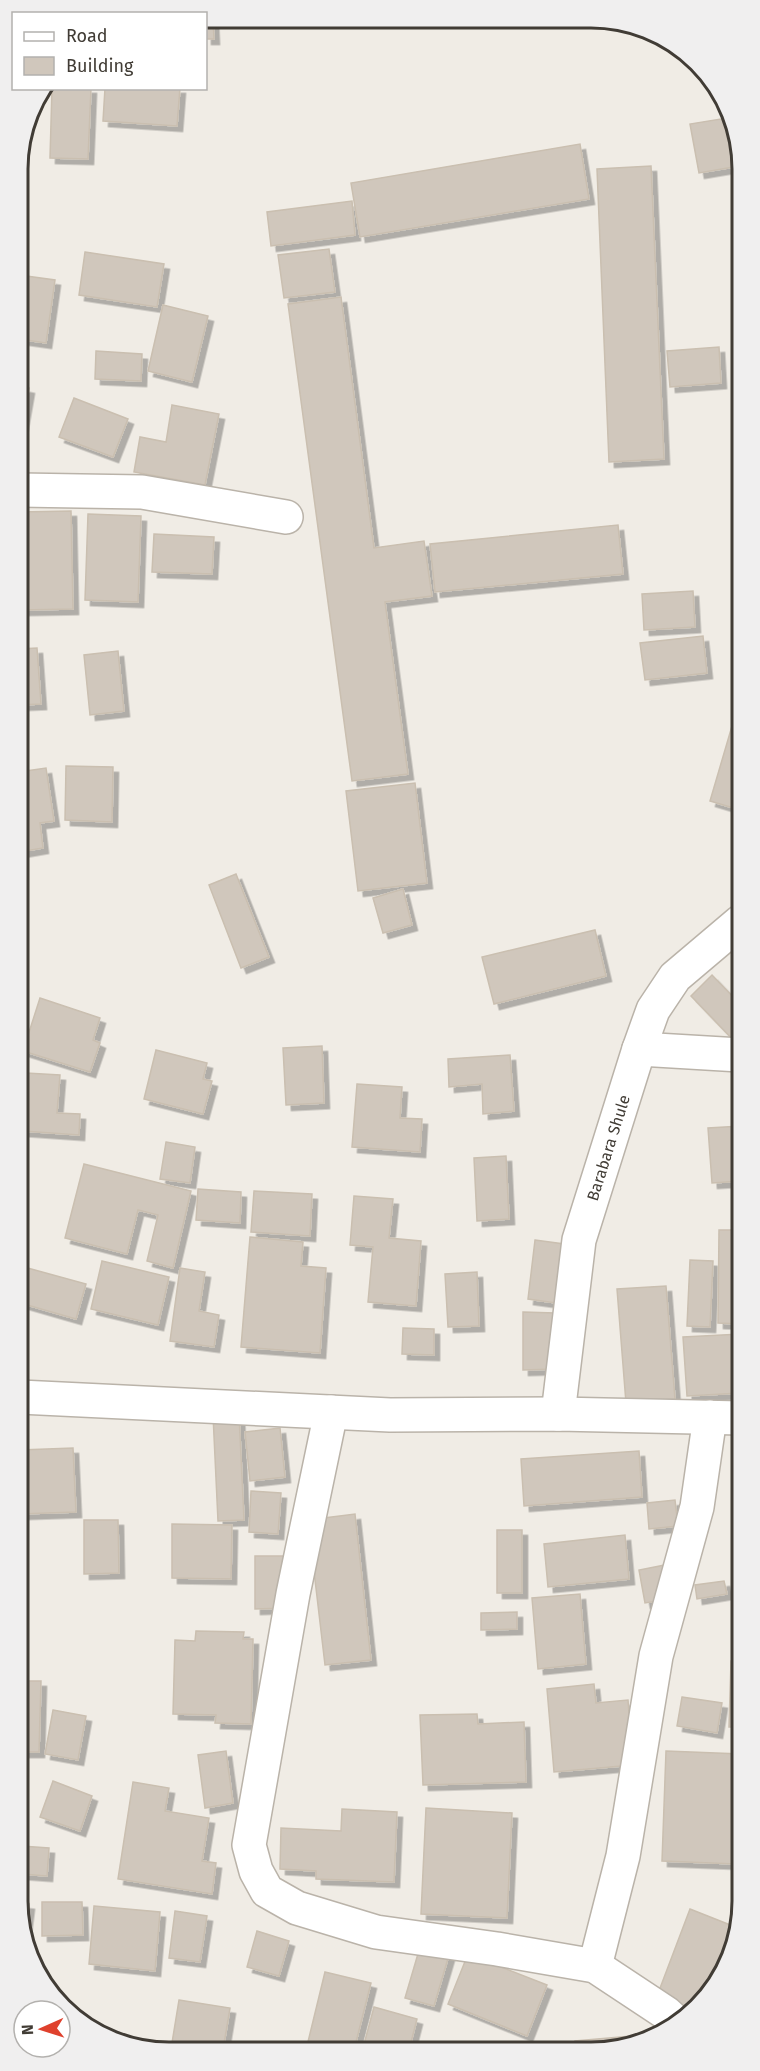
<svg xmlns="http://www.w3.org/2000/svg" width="760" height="2071" font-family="'Fira Sans',sans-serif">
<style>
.building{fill:#d0c7bc;stroke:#cabfb0;stroke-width:1.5;filter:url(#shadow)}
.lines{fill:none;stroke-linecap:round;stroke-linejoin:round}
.minor-casing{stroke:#bab3a9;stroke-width:36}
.minor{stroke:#fff;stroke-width:33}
.labels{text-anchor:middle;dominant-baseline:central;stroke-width:5;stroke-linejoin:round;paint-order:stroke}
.street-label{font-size:16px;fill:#413c35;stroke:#fff}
.rim{fill:none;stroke:#413c35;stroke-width:3}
</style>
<defs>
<filter id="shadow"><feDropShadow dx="5.5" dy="5.5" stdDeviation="0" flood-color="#0004"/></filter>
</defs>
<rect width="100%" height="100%" fill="#f0ece5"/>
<g class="building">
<polygon points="206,18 213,18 214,39 206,39"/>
<polygon points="52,88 91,88 88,159 50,158"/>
<polygon points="105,88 180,88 177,126 103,121"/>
<polygon points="727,118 739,139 739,166 699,173 690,124"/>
<polygon points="580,144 589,199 360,237 351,183"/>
<polygon points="651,166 664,459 609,462 597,169"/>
<polygon points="352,201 355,235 271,246 267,212"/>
<polygon points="329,249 335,292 284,298 278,255"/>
<polygon points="85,252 164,264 157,307 79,295"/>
<polygon points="19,275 55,280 46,343 19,339"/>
<polygon points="341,297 374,548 424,541 432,596 385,602 408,774 352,781 288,304"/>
<polygon points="163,305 208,316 192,382 148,371"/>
<polygon points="719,347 721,383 670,387 667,351"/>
<polygon points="96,351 142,354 141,381 95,379"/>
<polygon points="19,386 29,388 19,445"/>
<polygon points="74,398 128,419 113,457 59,437"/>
<polygon points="172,405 219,414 205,485 134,472 140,437 166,442"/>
<polygon points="71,511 73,609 20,610 19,512"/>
<polygon points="88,514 141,516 138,602 85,600"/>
<polygon points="618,525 623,574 435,592 430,544"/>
<polygon points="154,534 214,537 212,574 152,572"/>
<polygon points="693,591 695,627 644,630 642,594"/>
<polygon points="703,636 707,673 645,680 640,643"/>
<polygon points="37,648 41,704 19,705 19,649"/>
<polygon points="118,651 124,711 90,715 84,655"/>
<polygon points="737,709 740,710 740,810 710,801"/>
<polygon points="66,766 113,767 112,822 65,820"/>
<polygon points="46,768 54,821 40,823 43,848 19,852 19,772"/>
<polygon points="415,783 427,883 358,891 346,791"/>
<polygon points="236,874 269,957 241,968 209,885"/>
<polygon points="403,889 412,925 383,933 373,898"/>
<polygon points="595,930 606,976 494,1004 482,957"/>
<polygon points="712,975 740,1004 740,1043 738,1045 691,996"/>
<polygon points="40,998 100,1018 93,1040 100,1043 90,1072 23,1051"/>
<polygon points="322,1046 324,1103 286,1105 283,1048"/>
<polygon points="156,1050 207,1063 203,1079 212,1081 203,1114 144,1099"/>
<polygon points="510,1055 514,1111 483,1114 482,1084 449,1087 448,1059"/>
<polygon points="26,1073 60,1075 57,1113 80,1114 79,1135 23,1131"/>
<polygon points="357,1084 402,1087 400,1118 422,1119 420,1152 352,1147"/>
<polygon points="741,1126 741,1181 712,1183 708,1128"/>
<polygon points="166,1142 195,1147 190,1183 160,1179"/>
<polygon points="506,1156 509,1219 477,1221 474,1158"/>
<polygon points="84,1164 191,1191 173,1268 147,1261 158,1215 138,1210 127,1254 65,1238"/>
<polygon points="198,1189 241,1192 240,1223 196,1220"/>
<polygon points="254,1191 312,1194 310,1236 251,1232"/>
<polygon points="354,1196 393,1199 389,1238 421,1241 416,1306 368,1302 373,1247 350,1245"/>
<polygon points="719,1230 741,1230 741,1324 718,1323"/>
<polygon points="250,1237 303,1242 301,1266 326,1268 320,1353 241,1347"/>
<polygon points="535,1240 564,1244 556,1303 528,1299"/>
<polygon points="690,1260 713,1261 710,1327 687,1326"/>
<polygon points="102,1261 169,1277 158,1325 91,1309"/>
<polygon points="24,1267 86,1284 76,1319 20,1303 20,1282"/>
<polygon points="180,1268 205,1272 199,1311 219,1315 214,1347 170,1341"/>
<polygon points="477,1272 479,1326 448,1327 445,1274"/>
<polygon points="666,1286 675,1399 626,1403 617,1289"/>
<polygon points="523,1312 555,1313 555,1369 523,1370"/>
<polygon points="403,1328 434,1329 434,1355 402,1354"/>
<polygon points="741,1334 741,1393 687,1396 683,1337"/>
<polygon points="239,1414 244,1520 218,1521 213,1415"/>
<polygon points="280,1428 285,1477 250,1481 245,1432"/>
<polygon points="73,1448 76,1512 20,1514 20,1450"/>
<polygon points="639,1451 642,1497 524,1506 521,1459"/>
<polygon points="251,1491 281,1493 278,1534 249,1532"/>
<polygon points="675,1500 678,1526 649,1529 647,1503"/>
<polygon points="355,1514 371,1660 325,1665 308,1520"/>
<polygon points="84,1520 118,1520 119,1573 84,1574"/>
<polygon points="172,1524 232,1525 231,1579 172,1578"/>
<rect x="497" y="1530" width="25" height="63"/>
<polygon points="625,1535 629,1579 548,1587 544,1544"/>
<polygon points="255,1556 286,1556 286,1608 255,1609"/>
<polygon points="665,1565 670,1599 645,1603 639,1570"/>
<polygon points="724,1581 727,1594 697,1599 695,1585"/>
<polygon points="580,1594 586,1664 538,1669 532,1598"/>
<polygon points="517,1612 517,1629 481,1630 481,1613"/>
<polygon points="196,1631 244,1632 243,1639 253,1639 251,1724 215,1723 216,1715 173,1714 175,1640 195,1641"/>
<polygon points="731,1661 741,1661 741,1727 729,1727"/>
<polygon points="21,1681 41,1681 39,1752 21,1752"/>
<polygon points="594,1684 596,1703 628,1700 633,1765 554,1772 547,1689"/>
<polygon points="682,1697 722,1703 717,1733 677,1726"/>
<polygon points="53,1710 86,1716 78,1760 45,1754"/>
<polygon points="477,1714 478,1724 524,1722 526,1782 423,1785 420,1715"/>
<polygon points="226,1751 233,1803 205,1808 198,1755"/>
<polygon points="666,1751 741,1754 736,1864 662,1861"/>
<polygon points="53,1781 92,1796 80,1831 40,1817"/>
<polygon points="133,1782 169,1788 165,1811 209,1818 202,1861 216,1863 212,1894 118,1879"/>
<polygon points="426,1808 512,1813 507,1918 421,1914"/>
<polygon points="342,1809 397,1812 394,1882 316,1879 316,1871 280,1869 281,1828 341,1831"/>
<polygon points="21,1846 49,1848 47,1876 21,1874"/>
<polygon points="42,1902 82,1902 83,1935 42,1936"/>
<polygon points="21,1903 29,1904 25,1936 21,1932"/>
<polygon points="94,1906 160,1912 155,1971 89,1964"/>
<polygon points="690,1909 738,1928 731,1959 705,2001 693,2011 657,1996"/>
<polygon points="175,1911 207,1916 200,1962 169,1958"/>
<polygon points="257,1931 289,1941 279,1976 247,1967"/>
<polygon points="420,1947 449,1955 434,2006 405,1998"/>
<polygon points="468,1954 547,1985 527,2036 448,2004"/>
<polygon points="325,1972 371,1983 354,2050 306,2050"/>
<polygon points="179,2000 230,2008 223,2050 171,2049"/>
<polygon points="374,2007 417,2019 409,2050 371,2050 363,2048"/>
<polygon points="631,2036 632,2046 621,2050 576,2050 575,2041"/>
</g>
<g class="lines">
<defs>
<g id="minor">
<polyline points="19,490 142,492 286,517"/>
<polyline points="639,1049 740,1055"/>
<polyline points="20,1397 390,1415 558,1414 741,1418"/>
<polyline points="331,1412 293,1594 249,1845 256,1871 267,1891 297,1908 376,1932 497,1949 595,1966 666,2013 678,2024"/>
<path id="s1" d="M558,1414L579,1240L639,1049L653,1010L675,977L740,922"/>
<polyline points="595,1966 623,1856 656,1656 697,1507 710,1417"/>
</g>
</defs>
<use href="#minor" class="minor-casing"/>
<use href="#minor" class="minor"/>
</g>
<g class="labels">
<g class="street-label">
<text stroke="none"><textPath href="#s1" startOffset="272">Barabara Shule</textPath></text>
</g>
</g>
<path d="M0 0H760V2071H0ZM169 28H591A141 141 0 0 1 732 169V1901A141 141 0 0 1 591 2042H169A141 141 0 0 1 28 1901V169A141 141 0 0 1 169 28Z" fill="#f0efef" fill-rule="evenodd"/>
<path class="rim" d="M169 28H591A141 141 0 0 1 732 169V1901A141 141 0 0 1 591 2042H169A141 141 0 0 1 28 1901V169A141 141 0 0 1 169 28Z"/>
<rect x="12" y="12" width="195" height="78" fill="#ffffff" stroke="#b3b1ae" stroke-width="1.5"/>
<rect x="24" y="32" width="30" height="9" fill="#ffffff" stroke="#b3b1ae" stroke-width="1.5"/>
<text x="66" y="42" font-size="18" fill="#413c35">Road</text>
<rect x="24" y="57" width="30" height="18" fill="#d0c7bc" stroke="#b3b1ae" stroke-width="1.5"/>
<text x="66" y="72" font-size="18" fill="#413c35">Building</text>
<g transform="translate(42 2029) rotate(267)"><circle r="28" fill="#ffffff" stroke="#b3b1ae" stroke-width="1.5"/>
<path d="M0-4.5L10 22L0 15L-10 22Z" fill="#df412d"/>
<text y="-9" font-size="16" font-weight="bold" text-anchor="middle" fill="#413c35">N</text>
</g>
</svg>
